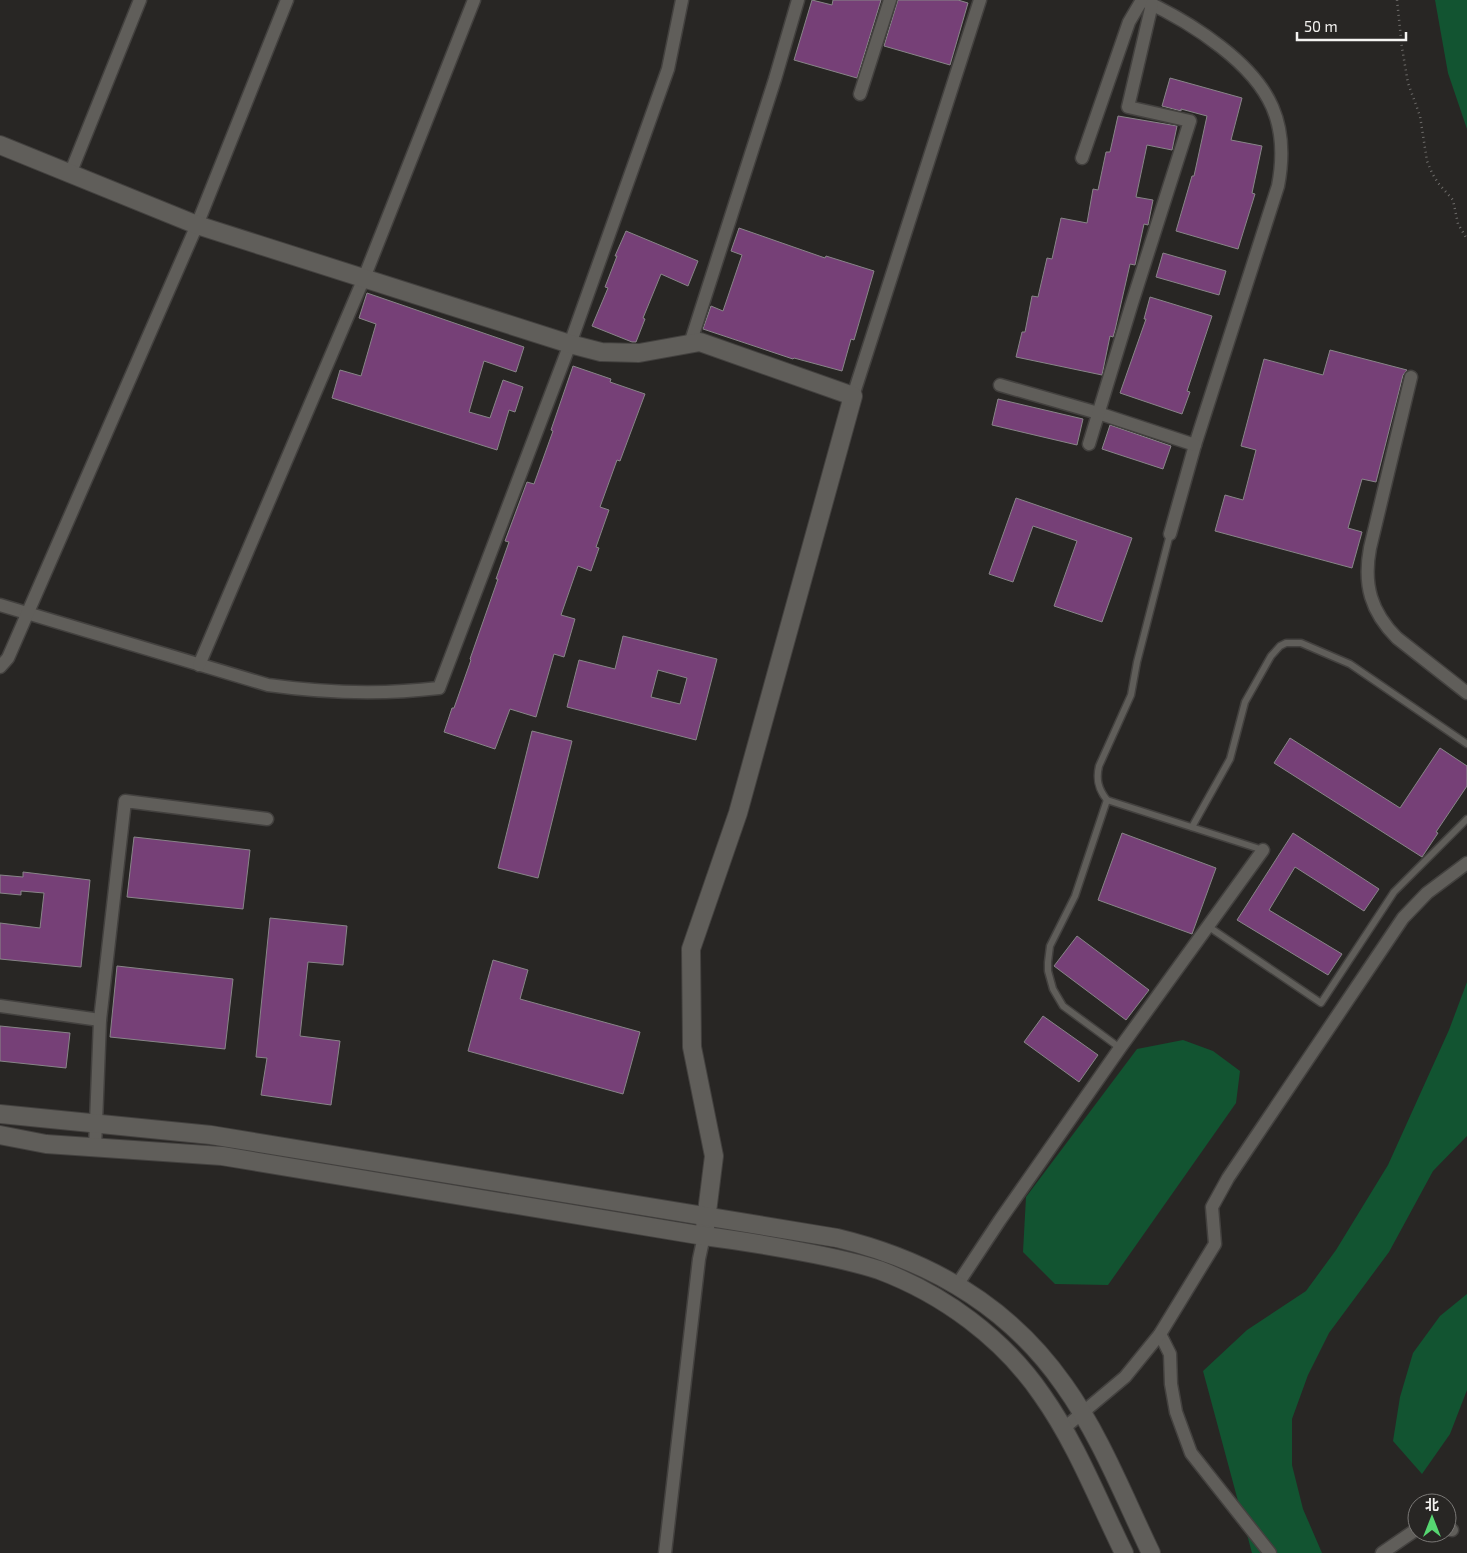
<svg xmlns="http://www.w3.org/2000/svg" width="1467" height="1553" font-family="'Exo 2','Noto Sans SC',sans-serif">
<rect width="100%" height="100%" fill="#282624"/>
<g fill="#125431">
<polygon points="1435,0 1467,0 1467,129 1448,73"/>
<polygon points="1467,982 1467,1136 1433,1171 1389,1252 1329,1333 1308,1375 1292,1419 1292,1465 1303,1509 1322,1553 1252,1553 1203,1371 1247,1330 1306,1291 1336,1250 1388,1165 1449,1030"/>
<polygon points="1183,1040 1213,1051 1240,1071 1236,1103 1108,1285 1055,1284 1023,1252 1026,1197 1137,1049"/>
<polygon points="1467,1294 1467,1390 1450,1434 1422,1474 1393,1441 1400,1397 1413,1353 1440,1316"/>
</g>
<g fill="#764077" stroke="#888588" fill-rule="evenodd">
<polygon points="812,0 832,5 833,0 881,0 857,78 794,60"/>
<polygon points="898,0 958,0 968,3 950,65 884,46"/>
<polygon points="1170,78 1242,98 1231,140 1262,146 1252,193 1255,194 1238,249 1176,231 1192,176 1194,176 1207,116 1181,109 1181,111 1162,106"/>
<polygon points="1118,116 1177,126 1172,150 1147,145 1136,197 1153,200 1148,225 1144,224 1135,265 1130,264 1115,330 1113,337 1110,336 1102,375 1016,357 1022,332 1025,332 1032,296 1038,297 1047,258 1052,259 1061,218 1087,223 1093,189 1098,190 1106,152 1110,152"/>
<polygon points="739,228 825,258 826,256 874,271 854,340 851,339 842,371 794,358 793,359 703,329 711,306 723,311 742,255 731,251"/>
<polygon points="626,231 698,261 688,286 661,274 643,318 645,319 636,342 632,342 592,326 608,288 605,287 617,256 615,256"/>
<polygon points="1163,253 1226,271 1219,295 1156,277"/>
<polygon points="367,293 524,347 516,372 484,361 469,412 490,418 503,380 523,387 515,412 509,410 497,450 332,398 340,370 361,376 376,324 359,318"/>
<polygon points="1150,297 1212,316 1187,391 1190,392 1182,414 1120,393 1146,319 1144,319"/>
<polygon points="1330,350 1407,370 1403,375 1376,482 1362,479 1348,528 1362,532 1352,568 1215,531 1225,495 1243,500 1256,450 1241,446 1264,359 1323,375"/>
<polygon points="573,366 611,379 610,382 645,394 620,461 617,460 600,507 609,510 596,547 599,548 591,571 578,566 561,615 575,619 564,657 554,654 536,717 510,709 495,749 444,732 452,708 454,708 471,660 470,659 498,579 496,579 509,542 505,541 527,482 534,484 553,431 551,430"/>
<polygon points="998,399 1083,419 1077,445 992,425"/>
<polygon points="1110,425 1171,446 1163,469 1102,449"/>
<polygon points="1016,498 1132,538 1102,622 1054,606 1077,541 1033,526 1013,582 989,574"/>
<path d="M623 636 717 659 696 740 567 707 579 660 615 669ZM658 670 687 678 680 704 651 697Z"/>
<polygon points="532,731 572,741 538,878 498,868"/>
<polygon points="1290,738 1400,808 1440,748 1467,766 1467,786 1436,832 1438,833 1422,857 1274,763"/>
<polygon points="1122,833 1216,868 1192,934 1098,900"/>
<polygon points="1293,833 1379,889 1364,911 1295,867 1269,910 1342,954 1328,975 1237,920"/>
<polygon points="134,837 250,850 243,909 127,897"/>
<polygon points="23,872 90,880 81,967 0,959 0,923 40,928 44,893 21,891 21,895 0,893 0,875 23,877"/>
<polygon points="270,918 347,926 343,965 308,962 300,1036 340,1041 331,1105 261,1095 267,1058 256,1057"/>
<polygon points="1077,936 1149,990 1126,1020 1054,966"/>
<polygon points="493,960 528,970 520,999 640,1032 623,1094 468,1051"/>
<polygon points="117,966 233,979 225,1049 110,1037"/>
<polygon points="1043,1016 1098,1055 1079,1082 1024,1042"/>
<polygon points="0,1026 70,1033 66,1068 0,1061"/>
</g>
<g fill="none" stroke-linecap="round" stroke-linejoin="round">
<g stroke="#43413f" stroke-width="9">
<g id="lane">
<path d="M1107 800C1098 789 1096 779 1099 766L1131 695 1137 662 1170 534"/>
<polyline points="1192,827 1230,759 1245,702 1271,656 1280,646 1286,643 1301,643 1350,664 1467,744"/>
<polyline points="1209,927 1321,1003 1394,892 1467,819"/>
<polyline points="1120,1048 1063,1006 1053,989 1048,971 1048,962 1050,946 1075,896 1107,800 1263,850"/>
</g>
</g>
<g stroke="#43413f" stroke-width="15">
<g id="street">
<path d="M1143 0C1171 13 1197 28 1221 47 1270 85 1290 123 1278 186L1195 445 1170 534"/>
<polyline points="860,94 890,0"/>
<polyline points="1082,158 1129,22 1142,0"/>
<polyline points="70,174 140,0"/>
<polyline points="690,344 775,79 798,0"/>
<path d="M1411 377 1370 548C1363 585 1371 612 1397 638L1467 693"/>
<polyline points="1000,385 1098,413 1195,445"/>
<polyline points="853,396 980,0"/>
<polyline points="1089,444 1132,303 1190,121 1128,107 1152,4"/>
<path d="M0 605 268 685C325 693 381 695 439 688L570 344 668 69 682 0"/>
<polyline points="199,665 364,278 474,0"/>
<polyline points="0,667 8,658 197,225 287,0"/>
<polyline points="0,1006 100,1020"/>
<polyline points="95,1148 100,1020 125,801 267,819"/>
<polyline points="957,1285 1000,1220 1120,1048 1263,850"/>
<polyline points="1160,1334 1170,1354 1171,1384 1176,1412 1191,1453 1270,1553"/>
<polyline points="1063,1429 1125,1377 1160,1334 1215,1244 1212,1207 1228,1178 1403,918 1427,893 1467,863"/>
<polyline points="1447,1529 1452,1530"/>
<polyline points="665,1553 699,1259 704,1236"/>
<polyline points="1382,1553 1417,1529"/>
</g>
</g>
<g stroke="#43413f" stroke-width="20">
<g id="secondary">
<polyline points="0,145 197,225 570,344 601,352 639,353 700,342 853,396 738,813 691,949 692,1047 714,1156 704,1236"/>
<path d="M0 1114 211 1135 837 1238C928 1260 1009 1306 1064 1385 1100 1435 1124 1497 1151 1553"/>
<path d="M0 1135 46 1144 222 1156 704 1236C736 1240 766 1245 798 1251 825 1256 852 1261 879 1270 943 1294 1003 1338 1042 1395 1076 1443 1098 1500 1124 1553"/>
</g>
</g>
<polyline stroke="#6d6b69" stroke-width="2.5" stroke-dasharray="1 4" stroke-linecap="butt" points="1397,0 1402,48 1408,83 1420,116 1427,161 1432,173 1438,183 1453,200 1458,224 1467,239"/>
<use href="#lane" stroke="#605e5a" stroke-width="6"/>
<use href="#street" stroke="#605e5a" stroke-width="12"/>
<use href="#secondary" stroke="#605e5a" stroke-width="18"/>
</g>
<g transform="translate(1432 1518)"><circle r="24" fill="#282624" stroke="#7a7876"/>
<path d="M0-4L9 19L0 12L-9 19Z" fill="#56d671"/>
<text y="-8" font-size="14" font-weight="bold" text-anchor="middle" fill="#f4f3f1">北</text>
</g>
<path d="M1297 32v8h109v-8" fill="none" stroke="#f4f3f1" stroke-width="2.5"/>
<text x="1304" y="32" font-size="15" fill="#f4f3f1" stroke="#282624" stroke-width="4" paint-order="stroke">50 m</text>
</svg>
